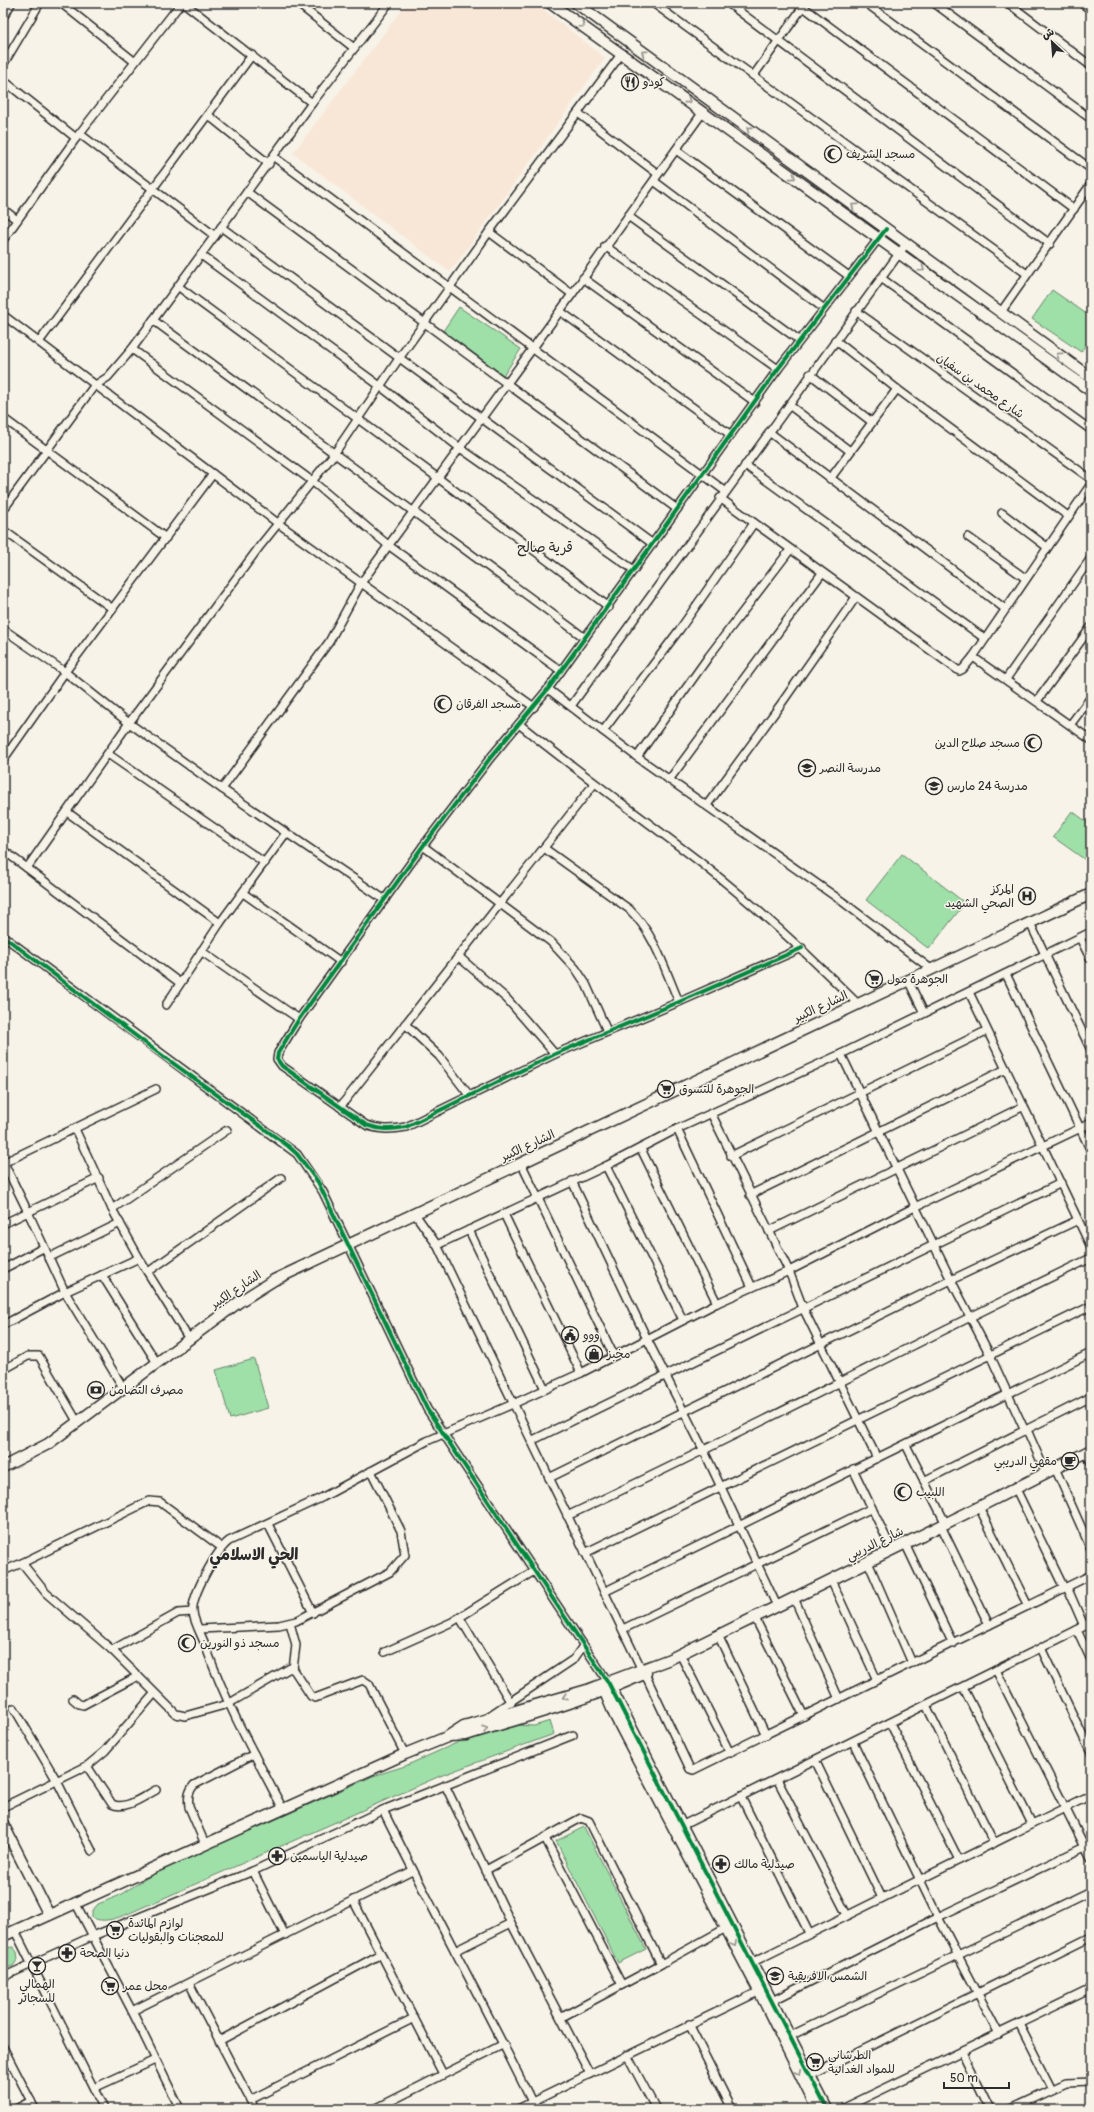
<svg xmlns="http://www.w3.org/2000/svg" width="1094" height="2112" font-family="Pangolin,'Playpen Sans Arabic',sans-serif">
<rect width="100%" height="100%" fill="#f7f3e8"/>
<filter id="ink" filterUnits="userSpaceOnUse"><feTurbulence type="fractalNoise" baseFrequency=".025" numOctaves="2"/><feDisplacementMap in="SourceGraphic" scale="8" xChannelSelector="R" yChannelSelector="G"/><feConvolveMatrix kernelMatrix="1 2 1 2 8 2 1 2 1" color-interpolation-filters="sRGB"/></filter>
<g filter="url(#ink)">
<polygon fill="#f8e7d6" points="407,3 535,3 605,58 450,272 293,153"/>
<g fill="#9fdfa8" stroke="#65856a">
<polygon points="1052,290 1091,317 1091,336 1081,352 1032,319"/>
<polygon points="459,307 521,349 503,376 441,334"/>
<polygon points="1072,811 1091,825 1091,864 1053,837"/>
<polygon points="902,854 965,903 929,949 866,900"/>
<polygon points="254,1359 268,1408 230,1419 216,1370"/>
<path d="M550 1721 554 1734 440 1776 148 1905C133 1911 106 1927 92 1917V1911L98 1904 118 1896 153 1874 373 1776 405 1766 461 1741 516 1725 534 1726Z"/>
<polygon points="584,1827 646,1949 618,1963 556,1841"/>
<polygon points="13,1947 17,1952 18,1959 13,1966 3,1969 3,1948"/>
</g>
<g fill="none" stroke-linecap="round" stroke-linejoin="round">
<g stroke="#2b2b2b" stroke-width="10">
<g id="street">
<polyline points="61,3 135,62"/>
<polyline points="184,3 312,103"/>
<polyline points="297,3 354,48"/>
<polyline points="653,3 1027,274"/>
<polyline points="728,3 1050,244"/>
<polyline points="798,3 1074,209"/>
<polyline points="866,3 1091,169"/>
<polyline points="934,3 1091,119"/>
<polyline points="1008,3 1091,66"/>
<polyline points="1081,3 1091,10"/>
<polyline points="3,65 40,3"/>
<polyline points="754,75 805,4"/>
<polyline points="3,80 76,138"/>
<polyline points="578,113 658,174"/>
<polyline points="208,115 269,164"/>
<polyline points="80,134 215,236"/>
<polyline points="676,150 849,276"/>
<polyline points="274,157 725,491"/>
<polyline points="654,181 823,308"/>
<polyline points="247,192 677,509"/>
<polyline points="3,209 17,220"/>
<polyline points="628,216 799,340"/>
<polyline points="221,227 653,544"/>
<polyline points="489,232 572,294"/>
<polyline points="3,240 76,138 181,3"/>
<polyline points="605,246 778,369"/>
<polyline points="201,255 380,386 460,448 634,570"/>
<polyline points="583,278 755,402"/>
<polyline points="881,278 1091,430"/>
<polyline points="179,287 438,478 609,607"/>
<polyline points="560,311 731,435"/>
<polyline points="856,311 1091,479"/>
<polyline points="1001,312 1091,184"/>
<polyline points="3,315 279,524 534,707"/>
<polyline points="153,320 585,638"/>
<polyline points="835,340 897,389 1068,516"/>
<polyline points="39,342 252,55"/>
<polyline points="132,349 312,481 388,545 561,671"/>
<polyline points="810,374 872,422"/>
<polyline points="789,405 850,451"/>
<polyline points="3,418 166,538"/>
<polyline points="769,432 1004,608"/>
<polyline points="745,465 984,638"/>
<polyline points="830,479 897,389"/>
<polyline points="720,498 959,671 963,669 973,657 1091,484"/>
<polyline points="3,510 94,386 108,377 132,349 312,103 389,3"/>
<polyline points="1002,513 1047,547"/>
<polyline points="3,530 113,609"/>
<polyline points="968,537 1025,578"/>
<polyline points="3,629 65,672 129,723 222,789 385,900"/>
<polyline points="973,657 1091,740"/>
<polyline points="1006,679 1091,558"/>
<polyline points="548,689 637,757 843,902 931,969"/>
<polyline points="1037,701 1091,627"/>
<polyline points="571,706 906,244"/>
<path d="M519 724C578 772 640 816 700 862 756 906 808 954 858 1004"/>
<polyline points="1070,725 1091,697"/>
<polyline points="603,731 680,629 754,523"/>
<polyline points="108,754 265,863"/>
<polyline points="637,757 709,656 790,550"/>
<polyline points="3,760 65,672 213,474"/>
<polyline points="669,780 822,573"/>
<polyline points="222,789 329,642 361,583 560,311 703,112"/>
<polyline points="707,805 781,704 856,597"/>
<polyline points="67,812 220,923"/>
<polyline points="423,846 551,942 576,969 586,984 607,1031"/>
<path d="M544 848 629 909C655 934 665 970 679 1002"/>
<polyline points="3,850 180,983"/>
<polyline points="27,868 129,723 260,546 334,454 400,357 489,232 622,53"/>
<polyline points="243,893 341,962"/>
<polyline points="1030,923 1091,1050"/>
<polyline points="3,936 297,1154 323,1192 427,1409 608,1682"/>
<polyline points="1080,938 1091,960"/>
<path d="M802 948 679 1002 555 1054 406 1127C391 1130 380 1130 366 1125L282 1066 277 1059 278 1053 299 1019 423 846 491 757 548 689 778 369 886 229"/>
<polyline points="201,951 299,1019"/>
<polyline points="458,956 507,999 555,1054"/>
<polyline points="1006,974 1091,1151"/>
<polyline points="908,980 924,1013"/>
<polyline points="969,992 1091,1247"/>
<polyline points="166,1005 220,923 286,833"/>
<polyline points="405,1024 439,1056 469,1095"/>
<polyline points="841,1054 951,1280 990,1355 1025,1431"/>
<polyline points="340,1107 594,784"/>
<polyline points="711,1113 789,1271 803,1308 877,1458"/>
<polyline points="75,1129 112,1209 143,1265 189,1339"/>
<polyline points="677,1129 752,1287"/>
<polyline points="641,1149 717,1303"/>
<polyline points="731,1156 986,1031"/>
<polyline points="3,1163 156,1089"/>
<polyline points="4,1163 28,1212 99,1178"/>
<polyline points="521,1163 614,1356"/>
<polyline points="606,1166 683,1320"/>
<polyline points="572,1181 647,1339 703,1449 777,1606"/>
<polyline points="750,1195 1006,1069"/>
<polyline points="112,1209 227,1130"/>
<polyline points="415,1214 437,1245"/>
<polyline points="504,1214 581,1373"/>
<polyline points="3,1224 28,1212 65,1292 3,1325"/>
<polyline points="469,1230 545,1389"/>
<polyline points="769,1231 1024,1106"/>
<polyline points="48,1258 120,1223"/>
<polyline points="3,1269 43,1248"/>
<polyline points="148,1272 281,1178"/>
<polyline points="102,1275 157,1363"/>
<polyline points="3,1370 28,1356 39,1356 78,1423"/>
<polyline points="124,1389 65,1292 139,1258"/>
<polyline points="1027,1430 1046,1473"/>
<polyline points="531,1441 1061,1183"/>
<polyline points="906,1445 946,1524"/>
<polyline points="1086,1453 1091,1462"/>
<polyline points="1055,1468 1091,1549"/>
<polyline points="853,1469 892,1550"/>
<polyline points="549,1478 951,1280 1078,1220"/>
<polyline points="924,1481 1091,1397"/>
<polyline points="1016,1489 1064,1588"/>
<polyline points="979,1507 1028,1606"/>
<path d="M567 1516C743 1434 915 1342 1091 1258"/>
<polyline points="268,1524 313,1613"/>
<polyline points="941,1526 989,1625"/>
<polyline points="905,1543 953,1644"/>
<polyline points="585,1553 1091,1306"/>
<polyline points="868,1562 912,1663"/>
<polyline points="22,1563 46,1593 112,1650 176,1714 185,1716 228,1704 290,1668 294,1670 311,1696 315,1698 363,1680 369,1684 405,1754"/>
<polyline points="3,1571 22,1563 149,1501 160,1502 221,1547"/>
<polyline points="831,1580 877,1680"/>
<polyline points="1067,1587 1084,1626"/>
<polyline points="604,1592 1091,1353"/>
<polyline points="794,1598 839,1699"/>
<polyline points="754,1616 804,1716"/>
<polyline points="460,1618 511,1703"/>
<polyline points="290,1623 296,1645 293,1669"/>
<polyline points="200,1629 279,1625 296,1621 390,1572 405,1555 401,1531 371,1471"/>
<polyline points="623,1629 872,1508"/>
<polyline points="1077,1630 1091,1660"/>
<polyline points="718,1635 766,1735"/>
<polyline points="1041,1648 1091,1753"/>
<polyline points="112,1650 178,1613 193,1612"/>
<polyline points="385,1652 452,1622 534,1571"/>
<polyline points="680,1654 730,1753"/>
<polyline points="641,1668 437,1245 606,1166 677,1129 841,1054 1091,932"/>
<polyline points="996,1670 1091,1859"/>
<polyline points="645,1674 690,1769 693,1770 1091,1575"/>
<polyline points="963,1687 1032,1824"/>
<polyline points="73,1699 79,1704 83,1705 138,1676"/>
<polyline points="926,1705 994,1843"/>
<polyline points="14,1708 57,1781 92,1851"/>
<polyline points="489,1716 574,1659 583,1646"/>
<polyline points="890,1723 959,1860"/>
<polyline points="853,1742 938,1917 999,2034"/>
<polyline points="815,1760 882,1898"/>
<path d="M87 1766 112 1804C125 1811 144 1796 156 1790"/>
<polyline points="777,1779 847,1915"/>
<polyline points="445,1785 511,1923 590,2074"/>
<polyline points="741,1797 809,1933"/>
<polyline points="3,1807 87,1766 105,1751 154,1694"/>
<path d="M283 1809C255 1756 226 1704 206 1647 202 1636 195 1624 193 1613 190 1597 217 1550 229 1541L323 1497 427 1441 513 1404 581 1373 717 1303 789 1271 915 1207 1091 1123"/>
<path d="M383 1810C431 1908 484 2004 532 2102"/>
<polyline points="679,1827 1091,1623"/>
<polyline points="545,1838 622,1985"/>
<path d="M205 1844 189 1807C188 1798 188 1792 194 1785L254 1754"/>
<polyline points="486,1870 581,1818 589,1821 661,1964 562,2017"/>
<polyline points="253,1871 285,1935"/>
<polyline points="353,1900 443,2074"/>
<polyline points="75,1902 132,2011 180,2109"/>
<polyline points="15,1931 104,2109"/>
<polyline points="455,1951 511,1923"/>
<polyline points="753,1962 1091,1795"/>
<polyline points="661,1964 726,1928"/>
<polyline points="3,1977 93,1936 253,1871 383,1810 573,1735"/>
<polyline points="189,1983 255,2109"/>
<polyline points="772,2001 938,1917 1091,1844"/>
<polyline points="132,2011 412,1871"/>
<polyline points="689,2024 732,2109"/>
<polyline points="1019,2024 1052,2089"/>
<polyline points="790,2036 1091,1891"/>
<polyline points="219,2041 381,1954"/>
<polyline points="3,2047 35,2109"/>
<polyline points="962,2052 990,2109"/>
<polyline points="627,2055 656,2109"/>
<polyline points="810,2076 1091,1937"/>
<polyline points="94,2088 155,2060"/>
<polyline points="250,2100 414,2018"/>
<polyline points="16,2109 31,2101"/>
<polyline points="375,2109 504,2044"/>
<polyline points="518,2109 762,1990"/>
<polyline points="842,2109 1091,1989"/>
<polyline points="1010,2109 1066,2083 1091,2082"/>
</g>
</g>
<g stroke="#2b2b2b" stroke-width="13">
<g id="secondary">
<polyline points="550,3 1091,391"/>
<polyline points="576,3 1091,378"/>
<polyline points="3,1467 48,1444 239,1302 274,1280 1091,894"/>
<polyline points="608,1682 827,2109"/>
<polyline points="602,1685 615,1716 759,1991 817,2109"/>
<path d="M450 1736 466 1735C527 1716 588 1700 646 1673"/>
<polyline points="3,1824 49,1915"/>
<polyline points="3,1936 405,1754 447,1737 464,1726 587,1690 670,1659 979,1507 1091,1450"/>
</g>
</g>
<g stroke="#2b2b2b" stroke-width="16">
<polyline id="highway" points="3,12 8,3"/>
</g>
<use href="#street" stroke="#f7f3e8" stroke-width="7"/>
<use href="#secondary" stroke="#f7f3e8" stroke-width="10"/>
<use href="#highway" stroke="#f7f3e8" stroke-width="13"/>
<g stroke="#f7f3e8" stroke-width="6">
<g id="cycleway">
<polyline points="3,936 152,1048 288,1146 297,1154 318,1182 427,1409 608,1682 827,2109"/>
<path d="M802 948 679 1002 555 1054 406 1127C391 1130 380 1130 366 1125L282 1066 277 1059 278 1053 299 1019 423 846 491 757 548 689 778 369 886 229"/>
</g>
</g>
<use href="#cycleway" stroke="#00873e" stroke-width="4"/>
</g>
<defs><path id="oneway-chevron" d="M-2-3.5L2.5 0L-2 3.5" fill="none" stroke-width="1.6" stroke-linecap="round" stroke-linejoin="round"/></defs>
<g stroke="#918f8a">
<use href="#oneway-chevron" transform="translate(582 25) rotate(35)"/>
<use href="#oneway-chevron" transform="translate(644 53) rotate(-144)"/>
<use href="#oneway-chevron" transform="translate(688 101) rotate(36)"/>
<use href="#oneway-chevron" transform="translate(749 129) rotate(-144)"/>
<use href="#oneway-chevron" transform="translate(793 177) rotate(36)"/>
<use href="#oneway-chevron" transform="translate(854 206) rotate(-144)"/>
<use href="#oneway-chevron" transform="translate(922 269) rotate(35)"/>
<use href="#oneway-chevron" transform="translate(1059 355) rotate(-144)"/>
<use href="#oneway-chevron" transform="translate(565 1697) rotate(163)"/>
<use href="#oneway-chevron" transform="translate(485 1729) rotate(-17)"/>
<use href="#oneway-chevron" transform="translate(734 1944) rotate(62)"/>
<use href="#oneway-chevron" transform="translate(799 2072) rotate(64)"/>
</g>
</g>
<defs>
<g id="restaurant-ring" transform="scale(0.9)"><circle r="9.5" fill="#f7f3e8" stroke="#2b2b2b" stroke-width="1.5"/><path d="M-5-6h1v4h1v-4h1v4h1v-4h1v5L-1.5 .5V6h-2V.5L-5-1ZM5-6V6H3V1.5H1.5Q1.5-4 5-6Z" fill="#2b2b2b"/></g>
<g id="mosque-ring" transform="scale(0.9)"><circle r="9.5" fill="#f7f3e8" stroke="#2b2b2b" stroke-width="1.5"/><path d="M3.5-4.9A6 6 0 1 0 3.5 4.9A5 5 0 1 1 3.5-4.9Z" fill="#2b2b2b"/></g>
<g id="school-ring" transform="scale(0.9)"><circle r="9.5" fill="#f7f3e8" stroke="#2b2b2b" stroke-width="1.5"/><path d="M0-5L7-2L0 1L-7-2ZM-4 1L0 2.5L4 1V4Q0 6-4 4Z" fill="#2b2b2b"/></g>
<g id="hospital-ring" transform="scale(0.9)"><circle r="9.5" fill="#f7f3e8" stroke="#2b2b2b" stroke-width="1.5"/><path d="M-5-5h3v3.5h4V-5h3V5h-3V1.5h-4V5h-3Z" fill="#2b2b2b"/></g>
<g id="supermarket-ring" transform="scale(0.9)"><circle r="9.5" fill="#f7f3e8" stroke="#2b2b2b" stroke-width="1.5"/><path d="M-6-5.5h2.5l.6 2H6L4.5 2H-2.5L-4.4-4H-6ZM-1.5 3.2a1.3 1.3 0 1 0 .1 0ZM3 3.2a1.3 1.3 0 1 0 .1 0Z" fill="#2b2b2b"/></g>
<g id="civic-ring" transform="scale(0.9)"><circle r="9.5" fill="#f7f3e8" stroke="#2b2b2b" stroke-width="1.5"/><path d="M-.6-6.5H3V-4.5H.6V-3L4-1V1h2V6H-6V1h2V-1L-.6-3ZM-1.2 2.5V6h2.4V2.5Z" fill="#2b2b2b"/></g>
<g id="shop-ring" transform="scale(0.9)"><circle r="9.5" fill="#f7f3e8" stroke="#2b2b2b" stroke-width="1.5"/><path d="M-5-2.5h2.3a2.7 3.5 0 0 1 5.4 0H5L5.5 6h-11ZM-1.5-2.5h3a1.5 2.3 0 0 0-3 0Z" fill="#2b2b2b"/></g>
<g id="bank-ring" transform="scale(0.9)"><circle r="9.5" fill="#f7f3e8" stroke="#2b2b2b" stroke-width="1.5"/><path d="M-6-4H6V4H-6ZM0-2.3a2.3 2.3 0 1 0 0 4.6a2.3 2.3 0 1 0 0-4.6Z" fill="#2b2b2b"/></g>
<g id="cafe-ring" transform="scale(0.9)"><circle r="9.5" fill="#f7f3e8" stroke="#2b2b2b" stroke-width="1.5"/><path d="M-5.5-4.5H6V0H3Q3 3.5 0 3.5H-2.5Q-5.5 3.5-5.5 0ZM3-3.2v2h1.7v-2ZM-6 4.5H4V6H-6Z" fill="#2b2b2b"/></g>
<g id="pharmacy-ring" transform="scale(0.9)"><circle r="9.5" fill="#f7f3e8" stroke="#2b2b2b" stroke-width="1.5"/><path d="M-2-6h4v4h4v4h-4v4h-4v-4h-4v-4h4Z" fill="#2b2b2b"/></g>
<g id="bar-ring" transform="scale(0.9)"><circle r="9.5" fill="#f7f3e8" stroke="#2b2b2b" stroke-width="1.5"/><path d="M-6-5H6L.8 .8V4.5H3.5V6h-7V4.5H-.8V.8Z" fill="#2b2b2b"/></g>
</defs>
<g fill-rule="evenodd">
<use href="#restaurant-ring" x="630" y="82"/>
<use href="#mosque-ring" x="833" y="154"/>
<use href="#mosque-ring" x="443" y="704"/>
<use href="#mosque-ring" x="1033" y="743"/>
<use href="#school-ring" x="807" y="768"/>
<use href="#school-ring" x="934" y="786"/>
<use href="#hospital-ring" x="1027" y="896"/>
<use href="#supermarket-ring" x="874" y="979"/>
<use href="#supermarket-ring" x="666" y="1089"/>
<use href="#civic-ring" x="570" y="1335"/>
<use href="#shop-ring" x="594" y="1354"/>
<use href="#bank-ring" x="96" y="1390"/>
<use href="#cafe-ring" x="1070" y="1461"/>
<use href="#mosque-ring" x="903" y="1492"/>
<use href="#mosque-ring" x="187" y="1643"/>
<use href="#pharmacy-ring" x="277" y="1856"/>
<use href="#pharmacy-ring" x="721" y="1864"/>
<use href="#supermarket-ring" x="115" y="1930"/>
<use href="#pharmacy-ring" x="67" y="1953"/>
<use href="#bar-ring" x="37" y="1966"/>
<use href="#school-ring" x="775" y="1976"/>
<use href="#supermarket-ring" x="110" y="1986"/>
<use href="#supermarket-ring" x="815" y="2062"/>
</g>
<g text-anchor="middle" dominant-baseline="central" stroke-width="3" stroke-linejoin="round" paint-order="stroke">
<g font-size="12" fill="#2b2b2b" stroke="#f7f3e8" text-anchor="start">
<text x="643" y="82">كودو</text>
<text x="846" y="154">مسجد الشريف</text>
<text x="456" y="704">مسجد الفرقان</text>
<text x="1020" y="743" text-anchor="end">مسجد صلاح الدين</text>
<text x="820" y="768">مدرسة النصر</text>
<text x="947" y="786">مدرسة 24 مارس</text>
<text x="1014" y="889" text-anchor="end">المركز<tspan x="1014" dy="14">الصحي الشهيد</tspan></text>
<text x="887" y="979">الجوهرة مول</text>
<text x="679" y="1089">الجوهرة للتسوق</text>
<text x="583" y="1335">ووو</text>
<text x="607" y="1354">مخبز</text>
<text x="109" y="1390">مصرف التضامن</text>
<text x="1057" y="1461" text-anchor="end">مقهي الدريبي</text>
<text x="916" y="1492">اللبيب</text>
<text x="200" y="1643">مسجد ذو النورين</text>
<text x="290" y="1856">صيدلية الياسمين</text>
<text x="734" y="1864">صيدلية مالك</text>
<text x="128" y="1923">لوازم المائدة<tspan x="128" dy="14">للمعجنات والبقوليات</tspan></text>
<text x="80" y="1953">دنيا الصحة</text>
<text x="788" y="1976">الشمس الافريقية</text>
<text x="37" y="1984" text-anchor="middle">الهمالي<tspan x="37" dy="14">للسجائر</tspan></text>
<text x="123" y="1986">محل عمر</text>
<text x="828" y="2055">الطرشاني<tspan x="828" dy="14">للمواد الغدائية</tspan></text>
</g>
<g font-size="12" fill="#2b2b2b" stroke="#f7f3e8">
<text transform="translate(980 386) rotate(35)">شارع محمد بن سفيان</text>
<text transform="translate(821 1007) rotate(-25)">الشارع الكبير</text>
<text transform="translate(528 1146) rotate(-25)">الشارع الكبير</text>
<text transform="translate(236 1290) rotate(-34)">الشارع الكبير</text>
<text transform="translate(875 1544) rotate(-26)">شارع الدريبي</text>
</g>
<g font-size="14" fill="#2b2b2b" stroke="#f7f3e8">
<text x="545" y="547">قرية صالح</text>
</g>
<g font-size="16" font-weight="bold" fill="#2b2b2b" stroke="#f7f3e8">
<text x="254" y="1555">الحي الاسلامي</text>
</g>
</g>
<rect width="1094" height="2112" fill="none" stroke="#f7f3e8" stroke-width="16"/>
<rect x="8" y="8" width="1078" height="2096" fill="none" stroke="#2b2b2b" stroke-width="1.5" filter="url(#ink)"/>
<g transform="translate(1052 42) rotate(334)" stroke="#f7f3e8" stroke-width="3" paint-order="stroke">
<path d="M0-3L7 15L0 10L-7 15Z" fill="#2b2b2b"/>
<text y="-6" font-size="11" font-weight="bold" text-anchor="middle" fill="#2b2b2b">ش</text>
</g>
<path d="M944 2082v6h65v-6" fill="none" stroke="#2b2b2b" stroke-width="2"/>
<text x="950" y="2082" font-size="12" fill="#2b2b2b" stroke="#f7f3e8" stroke-width="3" paint-order="stroke">50 m</text>
</svg>
